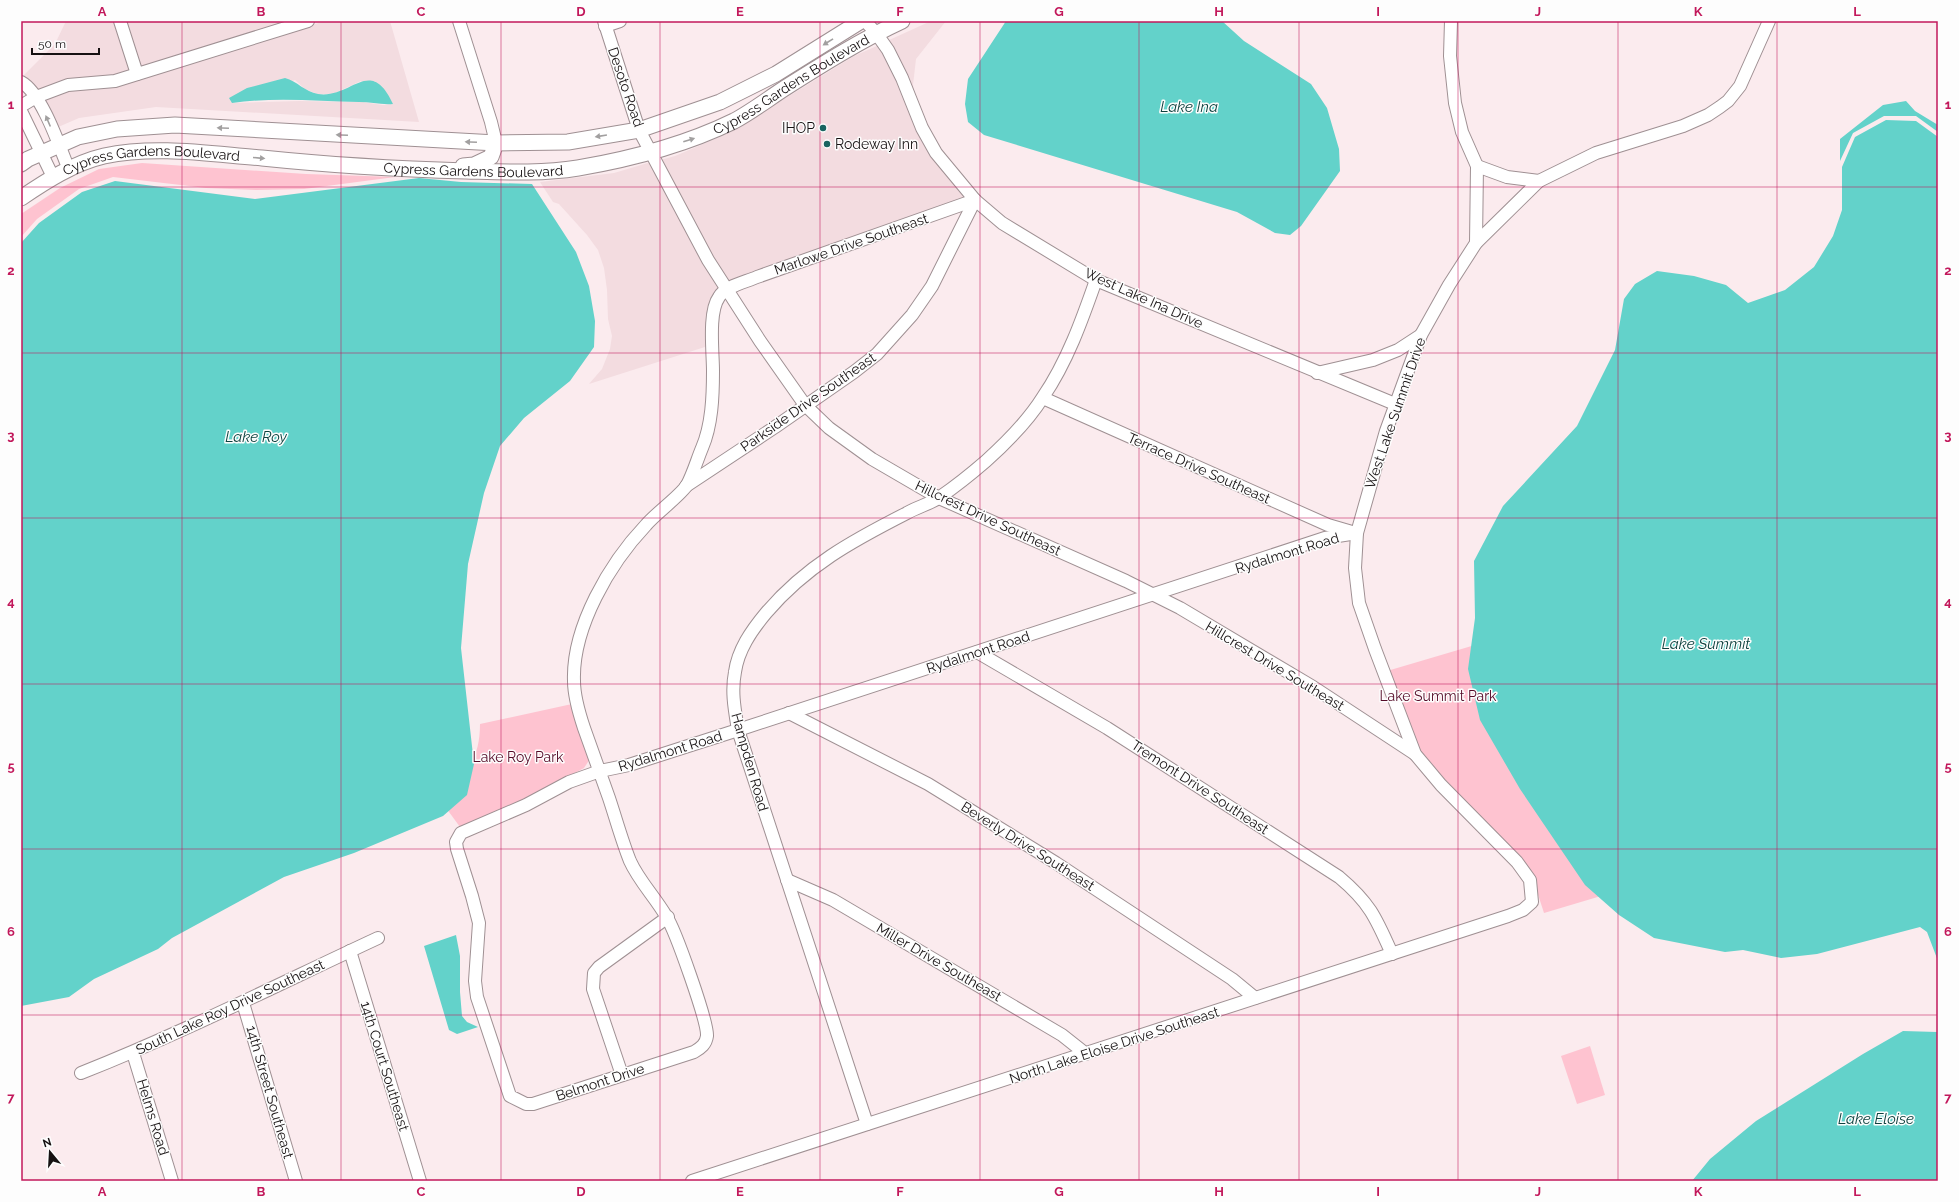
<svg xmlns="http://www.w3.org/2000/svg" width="1959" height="1202" font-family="Raleway,sans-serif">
<rect width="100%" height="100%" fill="#fbebee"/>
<g fill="#f3dce0" fill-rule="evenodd">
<polygon points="66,21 115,21 131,71 114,76 37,91 23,76 55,44"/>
<polygon points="125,21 290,21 140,68"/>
<path d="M325 21H390L419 122 156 107 79 118 56 128 43 100 69 90 117 86ZM295 80 305 89 317 94H333L361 81 393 104 383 105 363 102 299 101 232 103Z"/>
<polygon points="931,21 946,21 916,59 913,85 915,96 887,41"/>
<polygon points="879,45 967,197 728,284 721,273 660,160 675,156 729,133 854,56"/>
<polygon points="651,162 720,289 708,346 589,384 602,369 610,349 612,336 608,319 607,290 604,268 598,250 587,235 559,204 553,202 540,182 614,173"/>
</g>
<g fill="#fec3d0">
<polygon points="142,163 306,174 395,177 304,189 257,190 206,188 113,177 79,189 37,219 21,237 21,214 60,188 99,169"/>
<polygon points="1475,645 1601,896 1544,913 1533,879 1417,748 1387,671"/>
<path d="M572 704 590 759 584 768 515 805 460 827 441 801C464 774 480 762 480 724Z"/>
<polygon points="1590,1046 1605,1095 1577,1104 1561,1056"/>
</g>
<g fill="#63d2ca">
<polygon points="1006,21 1222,21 1244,41 1311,84 1327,108 1339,149 1340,171 1301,226 1290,235 1275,233 1237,212 984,135 968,122 965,104 968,79"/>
<path d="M285 78C297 81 305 92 318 94 352 99 370 55 393 104 381 105 371 102 359 102 317 101 273 97 232 103L229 98 247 88Z"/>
<polygon points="1906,101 1915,111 1938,125 1938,132 1916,116 1884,116 1853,133 1840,161 1840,139 1883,105"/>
<polygon points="1886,120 1916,121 1938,137 1938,961 1927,932 1920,927 1817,954 1781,958 1743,950 1725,952 1654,938 1619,915 1585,885 1520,789 1480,720 1468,669 1475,618 1474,561 1503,506 1577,426 1615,350 1624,299 1635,284 1657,271 1694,276 1726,285 1748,303 1785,290 1814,267 1833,236 1842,210 1842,167 1855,137"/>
<polygon points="419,178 461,182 532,184 576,252 589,286 595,321 594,347 570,381 524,418 500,446 484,493 468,564 461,648 474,764 467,795 443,816 354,853 284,877 172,938 158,949 94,979 69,997 21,1006 21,243 39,223 82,192 115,181 255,199"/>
<polygon points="456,935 460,956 460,992 462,1016 467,1022 478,1027 457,1034 449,1030 424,946"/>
<polygon points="1903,1031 1937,1032 1938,1031 1938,1181 1692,1181 1710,1159 1756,1121 1863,1054"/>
</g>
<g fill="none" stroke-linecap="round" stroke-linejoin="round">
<g stroke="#9f9093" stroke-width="14">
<g id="minor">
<polyline points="120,21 137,74"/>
<polyline points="459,21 491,122 496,143"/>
<polyline points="604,21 639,130 708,260 760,341 805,405 829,428 872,459 939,498 1126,581 1180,608 1313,687 1415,754"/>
<polyline points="865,21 876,33 888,50 902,78 922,128 936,153 975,200 1002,223 1096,280 1395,404"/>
<polyline points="1451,21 1450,56 1455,103 1462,132 1477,166 1476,243"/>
<polyline points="605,26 620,21"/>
<path d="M21 82C42 93 60 148 69 170"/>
<polyline points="21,106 36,97 68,85 115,81 308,21"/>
<polyline points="21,111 53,177"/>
<polyline points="1477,166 1507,177 1539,181"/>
<path d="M975 200 757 277C746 282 725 286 719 297 708 312 713 352 713 371 713 396 712 425 702 448 697 460 693 474 687 485 681 495 655 514 646 525 610 563 572 627 574 681 574 697 579 713 584 728 592 751 601 775 609 798 616 819 622 841 630 861 639 881 655 897 666 916 675 929 708 1022 707 1036 706 1044 701 1048 694 1052L533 1104H526L510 1096 477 997 475 981 479 923 472 896 457 849 456 842 461 833 526 805 569 782 600 771 629 765 738 730 1325 538 1357 533"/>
<polyline points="1317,373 1373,360 1398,350 1421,335"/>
<polyline points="1043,398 1328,525 1352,532"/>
<polyline points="686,486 775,427 854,372 877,354 912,315 932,286 975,200"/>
<path d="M977 652 1107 728 1339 877C1370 903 1376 918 1392 954"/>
<polyline points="789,713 928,784 1056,863 1232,979 1255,998"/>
<polyline points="787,880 833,900 1062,1035 1086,1054"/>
<polyline points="350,951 420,1181"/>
<polyline points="243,1003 296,1181"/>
<polyline points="133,1053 172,1181"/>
<path d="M81 1073C182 1033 279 984 378 938"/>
<polyline points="622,1075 593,989 594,973 599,967 668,917"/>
<path d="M867 1124 738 730C735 711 731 692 735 672 738 650 751 631 766 613 806 566 852 541 907 513 917 507 930 504 940 497 956 486 971 474 986 461 1006 443 1028 421 1043 397 1067 362 1082 320 1096 280"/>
<polyline points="692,1181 1508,916 1523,910 1532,902 1530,880 1517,862 1441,785 1415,754 1375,649 1359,603 1355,568 1357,533 1386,431 1421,335 1449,285 1476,243 1539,181 1596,153 1683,126 1708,115 1720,107 1728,101 1740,86 1769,21"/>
</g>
</g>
<g stroke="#9f9093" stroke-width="17">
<g id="major">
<polyline points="21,164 28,159 78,137 117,129 175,125 496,143 568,142 639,130 720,102 776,74 861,21"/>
<polyline points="463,166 474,165 491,157 496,143"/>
<path id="s1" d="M21 198C46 181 74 163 104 156 156 145 210 154 262 158 330 165 398 169 466 171 503 172 541 174 578 168 631 159 685 145 734 121 751 112 768 99 785 88 823 64 861 40 902 21"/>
</g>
</g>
<use href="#minor" stroke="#fff" stroke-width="12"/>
<use href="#major" stroke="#fff" stroke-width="15"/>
</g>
<defs><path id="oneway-solid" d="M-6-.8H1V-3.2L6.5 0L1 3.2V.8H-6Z"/></defs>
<g fill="#a2a0a0">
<use href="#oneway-solid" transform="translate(828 42) rotate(148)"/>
<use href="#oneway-solid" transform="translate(48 121) rotate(-113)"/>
<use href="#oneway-solid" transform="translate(223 128) rotate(-177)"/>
<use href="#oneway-solid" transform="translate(342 135) rotate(-177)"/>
<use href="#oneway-solid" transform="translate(601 136) rotate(171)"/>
<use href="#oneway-solid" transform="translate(689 140) rotate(-18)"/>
<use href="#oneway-solid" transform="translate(471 142) rotate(-177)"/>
<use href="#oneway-solid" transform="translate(259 158) rotate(5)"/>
</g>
<path fill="none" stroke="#c2185b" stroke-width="1" stroke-opacity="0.55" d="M182 21V1181M341 21V1181M501 21V1181M660 21V1181M820 21V1181M980 21V1181M1139 21V1181M1299 21V1181M1458 21V1181M1618 21V1181M1777 21V1181M21 187H1938M21 353H1938M21 518H1938M21 684H1938M21 849H1938M21 1015H1938"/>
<g fill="#186561" stroke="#fdfdfd" stroke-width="1.5">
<circle cx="823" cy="128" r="4"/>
<circle cx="827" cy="144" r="4"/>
</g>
<g text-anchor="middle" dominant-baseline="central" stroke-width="3" stroke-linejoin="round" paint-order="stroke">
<g font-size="14" fill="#161112" stroke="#fdfdfd">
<text stroke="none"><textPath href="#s1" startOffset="800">Cypress Gardens Boulevard</textPath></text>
<text transform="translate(626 87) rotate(71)">Desoto Road</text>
<text stroke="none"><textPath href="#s1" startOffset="140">Cypress Gardens Boulevard</textPath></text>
<text stroke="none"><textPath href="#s1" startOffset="464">Cypress Gardens Boulevard</textPath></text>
<text transform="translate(851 244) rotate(-19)">Marlowe Drive Southeast</text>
<text transform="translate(1144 298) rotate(24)">West Lake Ina Drive</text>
<text transform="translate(808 402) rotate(-35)">Parkside Drive Southeast</text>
<text transform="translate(1395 413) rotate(-71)">West Lake Summit Drive</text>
<text transform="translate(1199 468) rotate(24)">Terrace Drive Southeast</text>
<text transform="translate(988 518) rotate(25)">Hillcrest Drive Southeast</text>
<text transform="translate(1287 553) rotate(-17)">Rydalmont Road</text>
<text transform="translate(978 652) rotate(-18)">Rydalmont Road</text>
<text transform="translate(1275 666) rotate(31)">Hillcrest Drive Southeast</text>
<text transform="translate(670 751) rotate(-17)">Rydalmont Road</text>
<text transform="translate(750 762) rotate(74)">Hampden Road</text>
<text transform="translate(1200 787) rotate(33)">Tremont Drive Southeast</text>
<text transform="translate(1028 846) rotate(32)">Beverly Drive Southeast</text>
<text transform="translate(939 962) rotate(30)">Miller Drive Southeast</text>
<text transform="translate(230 1007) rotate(-25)">South Lake Roy Drive Southeast</text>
<text transform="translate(1114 1045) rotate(-18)">North Lake Eloise Drive Southeast</text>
<text transform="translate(385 1066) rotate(73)">14th Court Southeast</text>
<text transform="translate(600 1082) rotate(-18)">Belmont Drive</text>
<text transform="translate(270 1092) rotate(74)">14th Street Southeast</text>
<text transform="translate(153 1117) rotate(73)">Helms Road</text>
</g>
<g font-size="14" fill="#161112" stroke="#fdfdfd" text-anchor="end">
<text x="815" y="128">IHOP</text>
<text x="835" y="144" text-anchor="start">Rodeway Inn</text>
</g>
<g font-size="14" fill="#540a27" stroke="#fdfdfd">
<text x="1438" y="696">Lake Summit Park</text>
<text x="518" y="757">Lake Roy Park</text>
</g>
<g font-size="15" font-style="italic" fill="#0d413e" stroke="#fdfdfd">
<text x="1189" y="107">Lake Ina</text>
<text x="256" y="437">Lake Roy</text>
<text x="1706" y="644">Lake Summit</text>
<text x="1876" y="1119">Lake Eloise</text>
</g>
</g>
<rect width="1959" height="1202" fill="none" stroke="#fdfdfd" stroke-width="44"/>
<g transform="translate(50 1152) rotate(342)" stroke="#fdfdfd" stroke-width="3" paint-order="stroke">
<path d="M0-3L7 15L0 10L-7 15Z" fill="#161112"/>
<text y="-6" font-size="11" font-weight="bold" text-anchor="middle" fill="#161112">N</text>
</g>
<path d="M32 48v6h67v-6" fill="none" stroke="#161112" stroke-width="2"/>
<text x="38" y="48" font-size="12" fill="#161112" stroke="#fdfdfd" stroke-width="3" paint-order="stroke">50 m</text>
<rect x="22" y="22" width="1915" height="1158" fill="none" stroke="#c2185b" stroke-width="1.5"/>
<g font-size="13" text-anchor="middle" font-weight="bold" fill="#c2185b">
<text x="102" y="16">A</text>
<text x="261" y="16">B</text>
<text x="421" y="16">C</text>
<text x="581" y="16">D</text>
<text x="740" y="16">E</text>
<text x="900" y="16">F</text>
<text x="1059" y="16">G</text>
<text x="1219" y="16">H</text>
<text x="1378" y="16">I</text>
<text x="1538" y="16">J</text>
<text x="1698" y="16">K</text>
<text x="1857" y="16">L</text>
<text x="11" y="109">1</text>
<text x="1948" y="109">1</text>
<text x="11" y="275">2</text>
<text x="1948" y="275">2</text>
<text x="11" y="440">3</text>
<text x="1948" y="440">3</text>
<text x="11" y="606">4</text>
<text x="1948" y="606">4</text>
<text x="11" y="771">5</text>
<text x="1948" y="771">5</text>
<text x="11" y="936">6</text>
<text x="1948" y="936">6</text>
<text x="11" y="1102">7</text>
<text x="1948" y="1102">7</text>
<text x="102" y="1196">A</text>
<text x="261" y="1196">B</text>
<text x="421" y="1196">C</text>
<text x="581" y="1196">D</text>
<text x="740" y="1196">E</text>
<text x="900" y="1196">F</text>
<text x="1059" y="1196">G</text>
<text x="1219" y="1196">H</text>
<text x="1378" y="1196">I</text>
<text x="1538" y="1196">J</text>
<text x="1698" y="1196">K</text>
<text x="1857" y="1196">L</text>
</g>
</svg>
